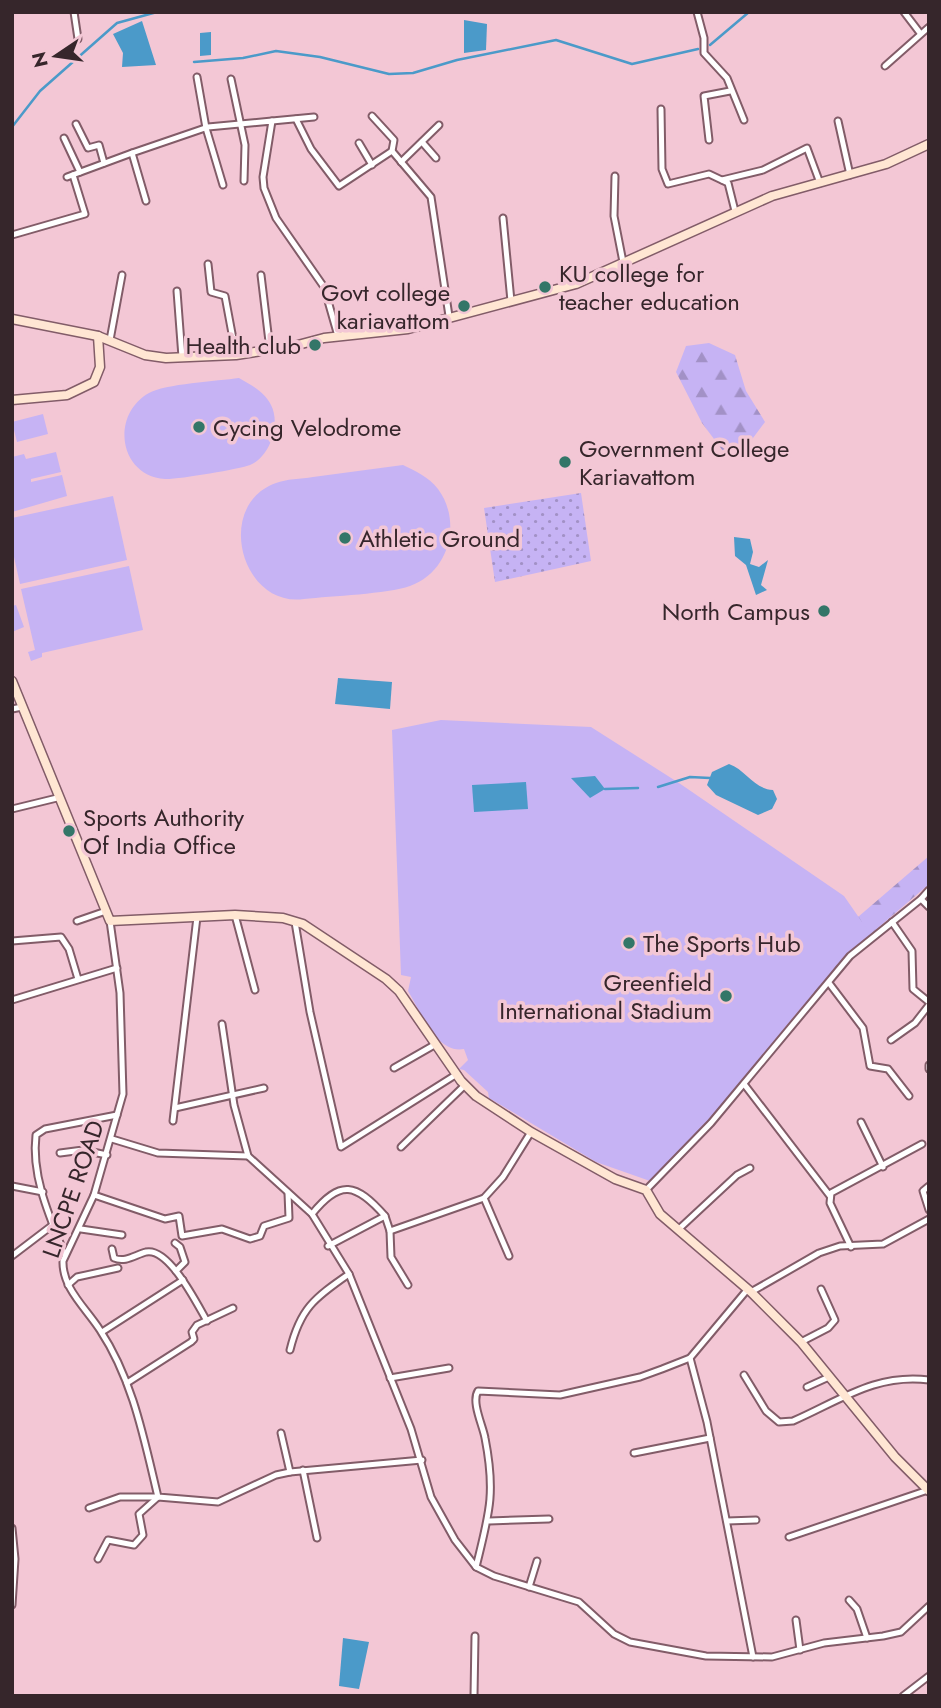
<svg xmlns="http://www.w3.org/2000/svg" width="941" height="1708" font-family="Jost,sans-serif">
<defs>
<pattern id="grass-dots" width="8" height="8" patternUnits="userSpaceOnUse" patternTransform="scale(1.75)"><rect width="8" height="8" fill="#c6b3f4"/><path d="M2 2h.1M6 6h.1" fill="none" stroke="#a291c6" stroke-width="1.8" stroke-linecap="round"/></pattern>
<pattern id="forest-firs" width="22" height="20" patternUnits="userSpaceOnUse" patternTransform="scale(1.75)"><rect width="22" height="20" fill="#c6b3f4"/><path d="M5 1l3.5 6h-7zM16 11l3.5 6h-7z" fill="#a291c6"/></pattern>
</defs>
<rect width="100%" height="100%" fill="#f3c7d5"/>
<polygon fill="url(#grass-dots)" points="581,493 591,561 495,582 484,508"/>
<g fill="url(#forest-firs)">
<polygon points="709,343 735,355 746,391 765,422 750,442 726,455 702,423 676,372 686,346"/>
<polygon points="929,856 928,885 851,951 804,1007 799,1002 858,917"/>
</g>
<g fill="#c6b3f4">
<path d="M239 378C251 385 265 392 271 405 281 424 270 457 250 465 240 469 175 480 165 479 119 476 110 415 149 393 164 384 218 381 239 378Z"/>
<polygon points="43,414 48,434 17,442 12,422"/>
<polygon points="56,452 61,472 31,479 31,482 62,475 67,496 12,512 12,457 24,454 26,459"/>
<path d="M403 465C415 471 429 477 438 489 462 521 450 572 410 586 387 594 332 596 304 599 241 608 214 505 276 483 286 479 301 479 313 477 343 473 373 469 403 465Z"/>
<polygon points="113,496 127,560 20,584 12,548 12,518"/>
<polygon points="129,566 143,630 42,653 42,657 31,661 28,652 35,650 21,589"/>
<polygon points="16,605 24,627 12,632 12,606"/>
<path d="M441 720 591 727 679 783 844 896 869 932 846 953 715 1113 650 1181 596 1162 489 1098 488 1092 464 1070 459 1069 468 1060 464 1049C436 1054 421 1012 408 991L411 977 401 975 392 730Z"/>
</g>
<g fill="#4b9ac9">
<polygon points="464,20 487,24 486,50 464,53"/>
<polygon points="142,21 156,65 122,67 123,53 113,34"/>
<polygon points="211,32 211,55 200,56 200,33"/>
<polygon points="734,537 750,539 753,552 750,564 759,567 768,560 761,585 767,590 756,595 746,565 735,556"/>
<polygon points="338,678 392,682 390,709 335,704"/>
<path d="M729 764C746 770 754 789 773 790L777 799 772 809 758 815 716 795 707 785 712 772Z"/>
<polygon points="595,776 605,789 590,798 571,778"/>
<polygon points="526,782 528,809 474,812 472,785"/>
<polygon points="343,1638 369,1642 359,1689 339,1686"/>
</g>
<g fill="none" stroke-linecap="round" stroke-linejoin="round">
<g stroke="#4b9ac9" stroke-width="2.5">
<polyline points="663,12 689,12"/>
<polyline points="710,45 749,12"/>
<polyline points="194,62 243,58 276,51 320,57 389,74 413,73 457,60 556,40 632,64 698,49"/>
<polyline points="12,127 40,91 117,23 157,12"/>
<polyline points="658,787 690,777 710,778"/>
<polyline points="605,789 638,788"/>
</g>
<g stroke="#825c68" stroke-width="9">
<g id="street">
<polyline points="74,12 78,39"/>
<polyline points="697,12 704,38 704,53 727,78 744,120"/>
<polyline points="904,12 920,33"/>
<polyline points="885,66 929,27"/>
<polyline points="197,77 206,128 223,185"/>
<polyline points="231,79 245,145 244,181"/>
<polyline points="661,109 662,169 668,184 709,174 728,183 735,211"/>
<polyline points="372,116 394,140 392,151"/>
<polyline points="296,119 311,149 339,186 392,151 431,197 449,316"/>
<polyline points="272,121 314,117"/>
<polyline points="838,121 850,175"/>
<polyline points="76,124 88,148 99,145 104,163"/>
<polyline points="64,138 80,172"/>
<polyline points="709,140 704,96 730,91"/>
<polyline points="422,142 436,158"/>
<polyline points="359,143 372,165"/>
<polyline points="401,162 439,125"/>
<polyline points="615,176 614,216 623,262"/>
<polyline points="67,177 132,153"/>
<polyline points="722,180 763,170 807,148 820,183"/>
<polyline points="146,201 132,153 208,127 272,121 263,177 264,188 276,218 324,287 338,336"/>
<polyline points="503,218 511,301"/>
<polyline points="12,235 85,214 73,175"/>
<polyline points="208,264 211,292 225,296 236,355"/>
<polyline points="261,275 270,350"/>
<polyline points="177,291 182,357"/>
<polyline points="110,340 122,275"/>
<polyline points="12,709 22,707"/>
<polyline points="12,809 57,798"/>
<polyline points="921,899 929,890"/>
<polyline points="235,915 255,990"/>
<polyline points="77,921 106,911"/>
<path d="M110 921 120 993 123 1094 94 1195 63 1261C62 1288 86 1308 100 1330 133 1380 144 1439 158 1497L218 1502 276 1475 290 1472 422 1460"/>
<polyline points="295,922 310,1012 341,1147 457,1074"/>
<polyline points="892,922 912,951 913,989 929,1002"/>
<polyline points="12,941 61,937 69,949 78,979"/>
<polyline points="829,983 863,1028 870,1066 888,1069 909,1096"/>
<polyline points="12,1000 117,968"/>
<polyline points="222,1024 234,1105 248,1156 312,1214 349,1274 411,1429 431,1497 455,1540 476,1567 494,1576 579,1602 614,1634 630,1642 706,1656 772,1657 824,1643 883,1636 901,1632 929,1606"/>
<polyline points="891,1040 915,1023 929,1005"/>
<polyline points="929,1065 929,1069"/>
<polyline points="394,1068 436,1044"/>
<polyline points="744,1084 830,1196"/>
<polyline points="175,1108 264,1088"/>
<polyline points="173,1121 197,917"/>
<polyline points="861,1122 883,1167"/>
<polyline points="112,1139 158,1153 248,1156"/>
<polyline points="401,1147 465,1085"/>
<polyline points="60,1153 83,1150 107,1155"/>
<polyline points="12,1186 43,1192"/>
<polyline points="929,1186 923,1191 929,1210"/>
<polyline points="646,1190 711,1123 850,956 921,899 929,907"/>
<polyline points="94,1195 165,1219 179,1216 182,1236 222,1229 250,1239 260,1236 264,1226 289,1218 288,1193"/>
<polyline points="484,1198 509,1256"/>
<path d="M312 1214C340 1179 356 1183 385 1216"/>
<polyline points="680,1228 737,1175 750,1168"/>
<polyline points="81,1229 122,1235"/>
<polyline points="390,1231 391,1257 408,1285"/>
<polyline points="175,1243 180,1247 185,1262 176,1271"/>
<polyline points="328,1246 385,1216 390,1231 484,1198 503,1177 531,1132"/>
<polyline points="851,1247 830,1203 831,1193 922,1144"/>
<path d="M112 1249 114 1258C125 1263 135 1255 146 1252 169 1247 197 1304 207 1321"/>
<path d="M65 1255C50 1218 31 1176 36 1135L45 1129 117 1115"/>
<polyline points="12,1256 54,1224"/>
<polyline points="68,1285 77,1277 118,1268"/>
<polyline points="751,1292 819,1253 840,1246 883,1244 929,1219"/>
<polyline points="102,1332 183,1280"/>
<polyline points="801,1342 828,1328 835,1320 821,1289"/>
<path d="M290 1350C300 1309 314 1298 349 1274"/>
<polyline points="690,1358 707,1422 753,1657"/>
<path d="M744 1375 766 1411 779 1422 793 1421C839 1401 876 1373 929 1380"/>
<polyline points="390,1378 449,1368"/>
<polyline points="127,1383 191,1342 194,1339 192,1332 197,1325 233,1308"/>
<polyline points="807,1387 829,1377"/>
<polyline points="281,1433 290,1472"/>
<polyline points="634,1453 710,1438"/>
<polyline points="303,1470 317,1538"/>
<polyline points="89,1508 120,1497 158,1497"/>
<polyline points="489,1521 549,1519"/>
<polyline points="727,1521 756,1520"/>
<polyline points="12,1528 15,1559 12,1605"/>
<polyline points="789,1537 928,1490"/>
<polyline points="98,1559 108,1540 134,1545 143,1535 139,1514 158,1497"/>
<path d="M476 1567C489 1514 496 1494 485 1438 483 1426 471 1402 478 1391L560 1395 640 1377 662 1369 690 1358 747 1290"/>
<polyline points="529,1587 537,1561"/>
<polyline points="849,1600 857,1609 867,1638"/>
<polyline points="796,1620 800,1650"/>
<polyline points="474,1696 475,1636"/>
<polyline points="903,1696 929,1676"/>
</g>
</g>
<g stroke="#825c68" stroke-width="11">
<g id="secondary">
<polyline points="12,319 98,336 145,355 166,358 236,355 294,346 324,338 408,329 576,284 772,196 886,164 929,144"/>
<polyline points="12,400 67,395 94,382 100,367 98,336"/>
<polyline points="12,681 110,921 235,915 283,918 303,924 386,979 399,991 461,1081 476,1096 531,1132 615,1179 646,1190 660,1214 751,1292 801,1342 895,1457 929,1491"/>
</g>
</g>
<use href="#street" stroke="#fff" stroke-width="5"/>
<use href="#secondary" stroke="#ffe6d3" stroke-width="8"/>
</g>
<g fill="#337668" stroke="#f3c7d5" stroke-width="2.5">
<circle cx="545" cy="287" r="7"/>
<circle cx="464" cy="306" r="7"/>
<circle cx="315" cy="345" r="7"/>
<circle cx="199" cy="427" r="7"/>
<circle cx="565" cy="462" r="7"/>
<circle cx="345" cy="538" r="7"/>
<circle cx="824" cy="611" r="7"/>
<circle cx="69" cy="831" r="7"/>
<circle cx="629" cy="943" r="7"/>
<circle cx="726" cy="996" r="7"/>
</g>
<g text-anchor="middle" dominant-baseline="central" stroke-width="7" stroke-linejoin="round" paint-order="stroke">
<g font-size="24" fill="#36262b" stroke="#f3c7d5" text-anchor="start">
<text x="559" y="273">KU college for<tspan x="559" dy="28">teacher education</tspan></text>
<text x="450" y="292" text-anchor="end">Govt college<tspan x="450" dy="28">kariavattom</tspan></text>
<text x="301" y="345" text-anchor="end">Health club</text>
<text x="213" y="427">Cycing Velodrome</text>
<text x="579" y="448">Government College<tspan x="579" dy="28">Kariavattom</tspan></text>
<text x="359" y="538">Athletic Ground</text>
<text x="810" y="611" text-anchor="end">North Campus</text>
<text x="83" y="817">Sports Authority<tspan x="83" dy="28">Of India Office</tspan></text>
<text x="643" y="943">The Sports Hub</text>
<text x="712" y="982" text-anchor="end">Greenfield<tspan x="712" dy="28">International Stadium</tspan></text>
</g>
<g font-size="24" fill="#36262b" stroke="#f3c7d5">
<text transform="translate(73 1189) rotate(-71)">LNCPE ROAD</text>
</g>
</g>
<rect width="941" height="1708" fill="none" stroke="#36262b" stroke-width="28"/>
<g transform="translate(56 56) rotate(257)" stroke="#f3c7d5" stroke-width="5" paint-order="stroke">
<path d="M0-5L12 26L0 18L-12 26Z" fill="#36262b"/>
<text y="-10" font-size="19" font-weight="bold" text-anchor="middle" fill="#36262b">N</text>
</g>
</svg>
